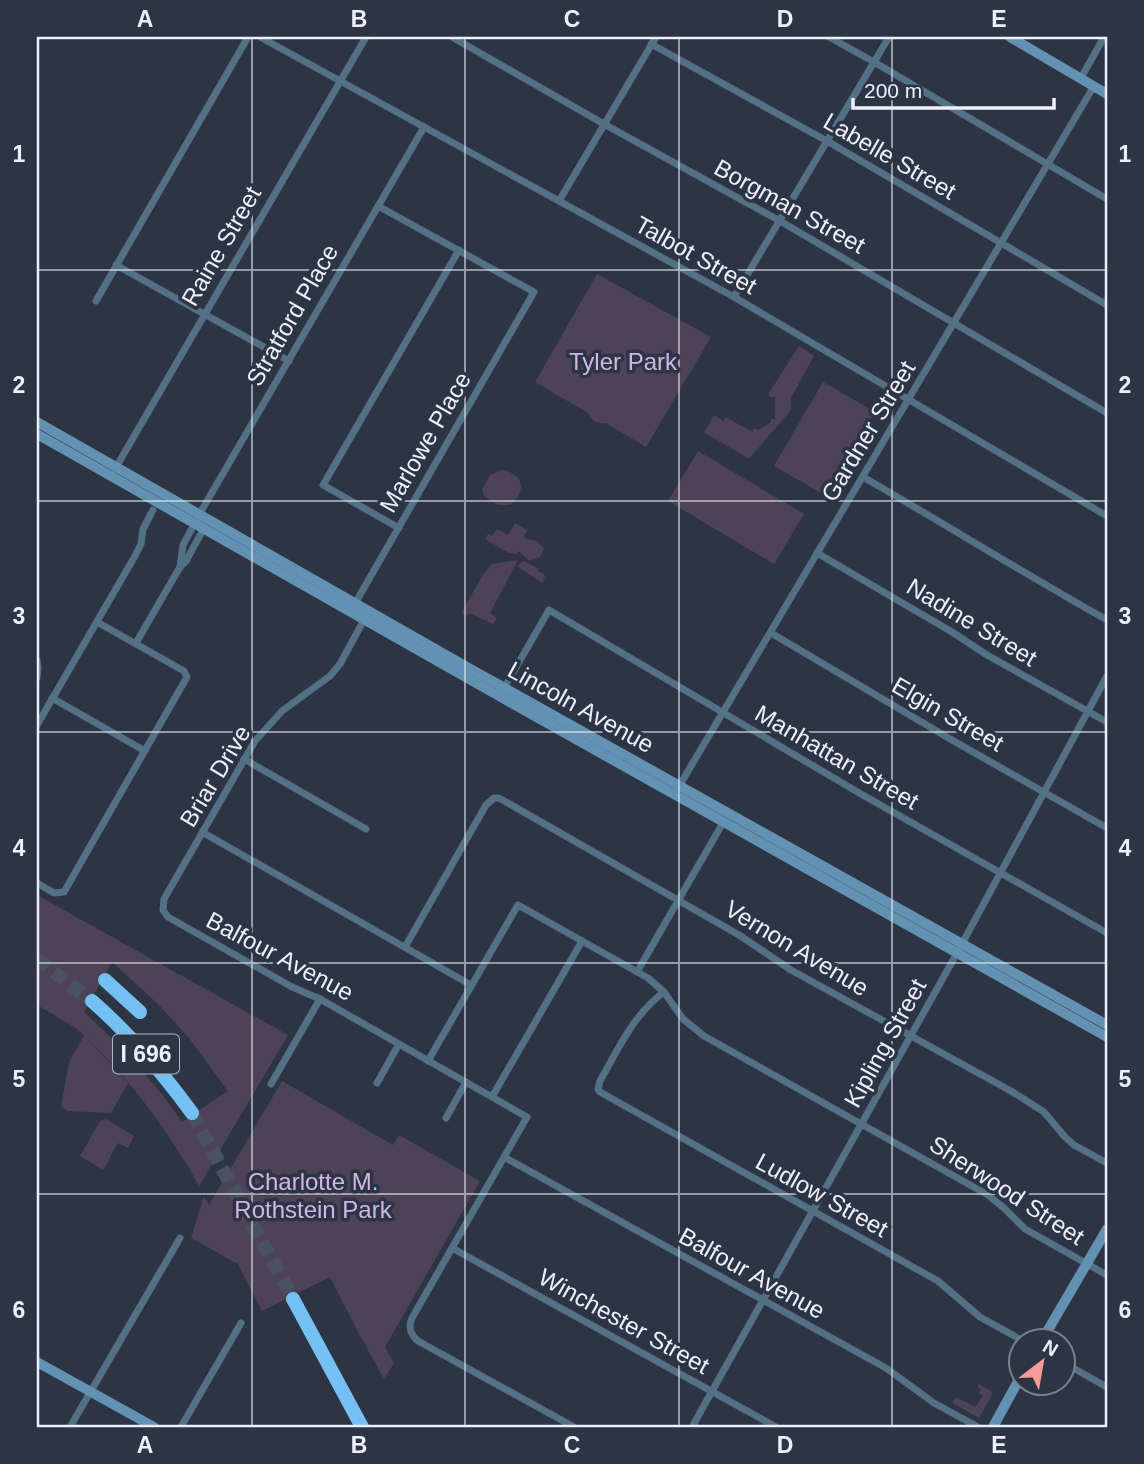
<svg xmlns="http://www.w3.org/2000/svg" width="1144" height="1464" font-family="Arial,sans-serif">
<rect width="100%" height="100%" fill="#2d3544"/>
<g fill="#4e4256" fill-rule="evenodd">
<path d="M597 274 711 337 646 447 606 423C597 424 592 421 588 413L535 382Z"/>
<polygon points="799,346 814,356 791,398 791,410 749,459 704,432 714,415 723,421 726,417 752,432 754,428 758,430 771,422 771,419 775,419 775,397 769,397 769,393"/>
<polygon points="823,382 875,412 826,496 774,466"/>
<polygon points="698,451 804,514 774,564 668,501"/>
<path d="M502 470C524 474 527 492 510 505H498L484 496 482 490 490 475Z"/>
<polygon points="515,523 527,530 524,536 525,539 537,541 544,549 540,557 529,561 519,551 516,554 509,553 485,539 488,534 492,536 497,529 508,535"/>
<polygon points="518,560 490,613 497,618 493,624 470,613 467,616 461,613 483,575 492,564"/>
<polygon points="524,561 539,569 538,571 544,574 545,577 542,583 518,567 521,562"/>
<path d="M37 895 288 1035 199 1186C168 1129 132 1083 86 1037L128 1083 111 1113 67 1111 61 1106 69 1062 84 1035 76 1028 37 1005ZM112 962 159 1005 188 1037 228 1091 182 1122 164 1097 129 1055 84 1012Z"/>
<polygon points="282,1081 393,1145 399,1135 480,1181 385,1347 394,1363 384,1379 358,1332 330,1277 262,1311 238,1264 191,1238 204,1196 209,1205"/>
<polygon points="106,1119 134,1136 128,1148 118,1143 103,1170 80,1156 100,1121"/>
<polygon points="979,1384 993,1393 979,1418 952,1403 956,1397 975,1407 983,1396 979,1393 981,1390 977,1387"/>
</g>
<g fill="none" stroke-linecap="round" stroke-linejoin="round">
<g stroke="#4a515f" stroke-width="14" stroke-dasharray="14 7" stroke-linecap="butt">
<polyline points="37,959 92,1001"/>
<polyline points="192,1113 293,1299"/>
</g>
<g stroke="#537084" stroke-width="7">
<polyline points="260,37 734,297 1107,516"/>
<polyline points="452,37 604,124 780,221 1107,413"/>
<polyline points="829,37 874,62 1107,199"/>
<polyline points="651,44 827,141 1107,305"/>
<polyline points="1081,78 1104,37"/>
<polyline points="559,201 656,37"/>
<polyline points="116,265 289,361"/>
<polyline points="734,297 889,37"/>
<polyline points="96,301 248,37"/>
<polyline points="115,469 366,37"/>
<path d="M863 477C945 524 1025 574 1107 620"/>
<polyline points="399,528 323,485 459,250"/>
<polyline points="817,553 952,632 987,655 1107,722"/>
<polyline points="180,567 183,545 203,508 424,127"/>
<polyline points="353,607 534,292 378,206"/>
<path d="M365 618 340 664 330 676 282 711 255 741 164 899 163 910 168 917 292 987 320 999 527 1117 412 1318C408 1327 410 1334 418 1341L574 1427"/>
<polyline points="771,633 952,740 1107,828"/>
<polyline points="136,643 180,567 186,561 204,528 203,526"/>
<polyline points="37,660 38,668 37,678"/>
<polyline points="503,690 549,610 861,794 1107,933"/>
<polyline points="52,698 145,751"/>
<polyline points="37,725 135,556 141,544 143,529 153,510"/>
<polyline points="244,759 366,829"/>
<polyline points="678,788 1094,86"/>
<polyline points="202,832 471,985"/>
<polyline points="37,883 54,893 64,892 187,677 184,671 97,622"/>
<polyline points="405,947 486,805 494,798 499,798 739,935 791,970 1011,1091 1044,1112 1065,1137 1074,1145 1107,1163"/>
<polyline points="637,972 724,821"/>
<path d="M664 992C633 1015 619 1048 600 1081L598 1089 600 1092 938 1281 980 1317 1025 1342"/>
<polyline points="428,1061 518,905 648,978 664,992 683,1019 704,1036 988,1195 1004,1208 1025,1229 1107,1275"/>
<polyline points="377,1083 399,1044"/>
<polyline points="271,1084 320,999"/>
<polyline points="492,1097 582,941"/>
<polyline points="446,1118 466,1082"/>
<polyline points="504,1157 886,1368 934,1403 978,1427"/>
<polyline points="452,1248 776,1427"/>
<polyline points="1064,1363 1107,1387"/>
<polyline points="70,1427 180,1238"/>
<polyline points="181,1427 241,1323"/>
<polyline points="692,1427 957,953 1107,676"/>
</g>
<g stroke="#6291b1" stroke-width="10">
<polyline points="1010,37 1107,94"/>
<polyline points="37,422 467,667 1107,1025"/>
<polyline points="37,434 499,696 1107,1037"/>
<polyline points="1041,1342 1107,1229"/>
<polyline points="37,1362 154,1427"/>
<polyline points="993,1427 1021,1376"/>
</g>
<g stroke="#75c0f2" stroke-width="14">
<polyline points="105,980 140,1012"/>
<path d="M92 1001C130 1034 162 1072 192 1113"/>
<polyline points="293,1299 362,1427"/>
</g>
</g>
<path fill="none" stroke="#ebf0fa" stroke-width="2" stroke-opacity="0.55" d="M252 37V1427M465 37V1427M679 37V1427M892 37V1427M37 270H1107M37 501H1107M37 732H1107M37 963H1107M37 1194H1107"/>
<g text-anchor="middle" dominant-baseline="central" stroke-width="7" stroke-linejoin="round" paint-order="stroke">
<rect fill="#2d3544" stroke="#b2b8c3" stroke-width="2" x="113" y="1034.5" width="66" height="39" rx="5"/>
<g font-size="23" font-weight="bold" fill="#ebf0fa">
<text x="146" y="1054">I 696</text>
</g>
<g font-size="24" fill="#ebf0fa" stroke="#2d3544">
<text transform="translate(890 156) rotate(30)">Labelle Street</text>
<text transform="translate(790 206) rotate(29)">Borgman Street</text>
<text transform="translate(221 246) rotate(-60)">Raine Street</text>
<text transform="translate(696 255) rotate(29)">Talbot Street</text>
<text transform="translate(292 315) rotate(-60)">Stratford Place</text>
<text transform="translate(868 431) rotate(-59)">Gardner Street</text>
<text transform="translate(425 442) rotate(-60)">Marlowe Place</text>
<text transform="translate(972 622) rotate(31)">Nadine Street</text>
<text transform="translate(581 707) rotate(29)">Lincoln Avenue</text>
<text transform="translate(948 714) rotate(30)">Elgin Street</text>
<text transform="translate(837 757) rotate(30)">Manhattan Street</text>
<text transform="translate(215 776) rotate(-59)">Briar Drive</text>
<text transform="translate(797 948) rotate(31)">Vernon Avenue</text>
<text transform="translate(280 956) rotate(28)">Balfour Avenue</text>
<text transform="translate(885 1043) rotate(-61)">Kipling Street</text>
<text transform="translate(1007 1190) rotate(33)">Sherwood Street</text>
<text transform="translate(822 1195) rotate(29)">Ludlow Street</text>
<text transform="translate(752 1273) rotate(29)">Balfour Avenue</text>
<text transform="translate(624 1321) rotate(29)">Winchester Street</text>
</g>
<g font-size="24" fill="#d2b5e6" stroke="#2d3544">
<text x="623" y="361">Tyler Park</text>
<text x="313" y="1181">Charlotte M.<tspan x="313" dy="28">Rothstein Park</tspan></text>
</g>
</g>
<rect width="1144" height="1464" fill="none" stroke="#2d3544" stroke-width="77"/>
<g transform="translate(1042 1362) rotate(31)"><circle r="33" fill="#2d3544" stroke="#79808d" stroke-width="2"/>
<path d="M0-5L12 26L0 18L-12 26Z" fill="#f59c96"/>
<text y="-10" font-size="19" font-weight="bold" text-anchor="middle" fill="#ebf0fa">N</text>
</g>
<path d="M853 98v10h201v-10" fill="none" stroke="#ebf0fa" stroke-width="3.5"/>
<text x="864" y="98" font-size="21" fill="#ebf0fa" stroke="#2d3544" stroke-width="5" paint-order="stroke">200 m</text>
<rect x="38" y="38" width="1068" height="1388" fill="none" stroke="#ebf0fa" stroke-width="2.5"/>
<g font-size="23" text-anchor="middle" font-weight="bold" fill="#ebf0fa">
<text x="145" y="27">A</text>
<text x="359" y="27">B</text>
<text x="572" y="27">C</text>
<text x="785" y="27">D</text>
<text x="999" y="27">E</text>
<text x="19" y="162">1</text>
<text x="1125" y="162">1</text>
<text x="19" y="393">2</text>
<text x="1125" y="393">2</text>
<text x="19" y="624">3</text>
<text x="1125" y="624">3</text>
<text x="19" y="856">4</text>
<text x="1125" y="856">4</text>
<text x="19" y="1087">5</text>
<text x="1125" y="1087">5</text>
<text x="19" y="1318">6</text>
<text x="1125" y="1318">6</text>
<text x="145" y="1453">A</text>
<text x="359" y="1453">B</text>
<text x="572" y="1453">C</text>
<text x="785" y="1453">D</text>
<text x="999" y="1453">E</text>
</g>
</svg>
